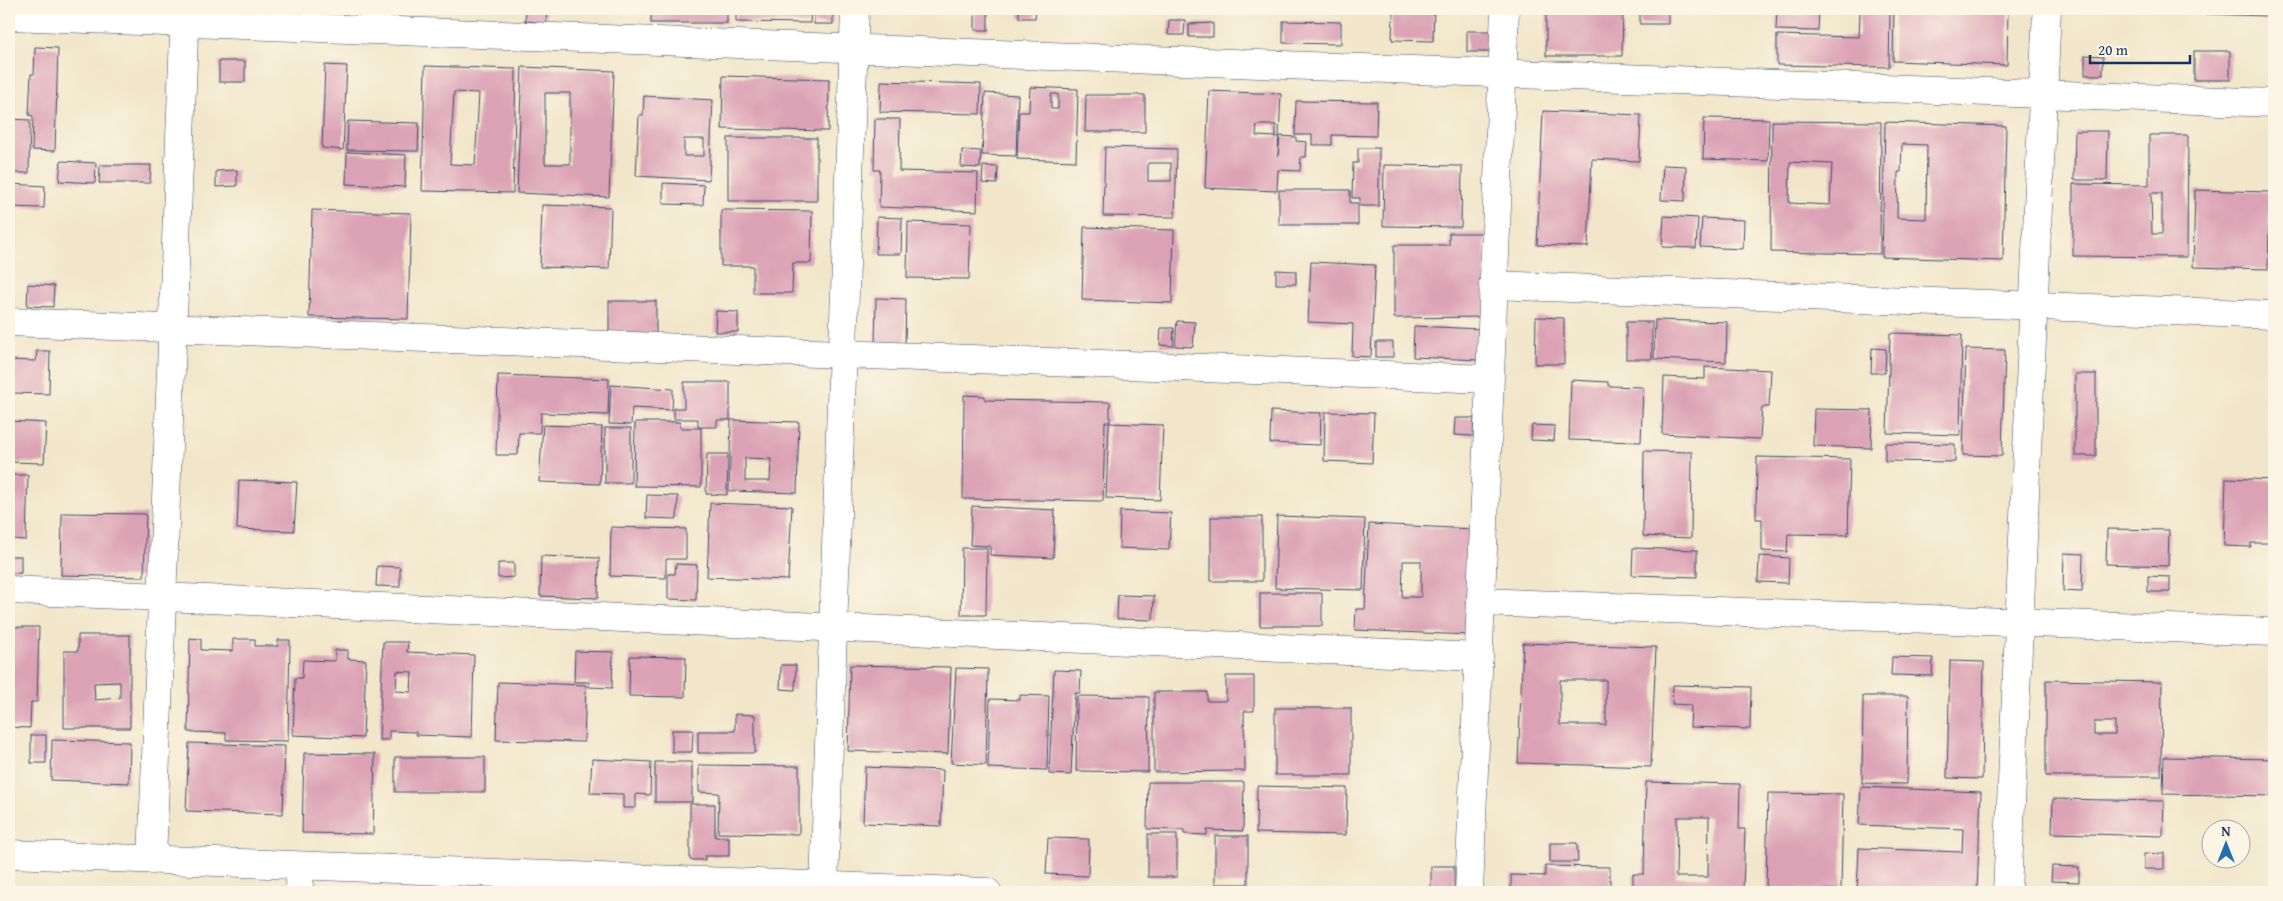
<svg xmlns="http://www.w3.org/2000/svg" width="2283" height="901" font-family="'Gentium Book Plus',serif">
<rect width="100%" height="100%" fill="#fcf5e5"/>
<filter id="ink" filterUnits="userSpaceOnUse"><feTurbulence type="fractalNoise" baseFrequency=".02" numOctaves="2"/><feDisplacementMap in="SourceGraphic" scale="10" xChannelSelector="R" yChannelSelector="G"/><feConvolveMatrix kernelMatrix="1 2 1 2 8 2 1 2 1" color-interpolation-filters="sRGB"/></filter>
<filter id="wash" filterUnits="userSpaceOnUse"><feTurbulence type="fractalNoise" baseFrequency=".0096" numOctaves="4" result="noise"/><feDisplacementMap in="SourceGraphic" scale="20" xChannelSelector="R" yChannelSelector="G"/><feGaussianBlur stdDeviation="1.12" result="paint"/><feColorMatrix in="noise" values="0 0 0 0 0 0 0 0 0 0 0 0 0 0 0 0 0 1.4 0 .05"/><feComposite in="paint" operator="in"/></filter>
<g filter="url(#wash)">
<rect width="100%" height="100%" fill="#f1e6c9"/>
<g id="blocks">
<g fill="#dba2b5" fill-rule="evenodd">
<polygon points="526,9 547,9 546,23 525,21"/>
<rect x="651" y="9" width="76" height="14"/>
<polygon points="736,9 811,9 810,23 736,22"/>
<rect x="814" y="9" width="19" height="15"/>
<rect x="975" y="9" width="13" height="21"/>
<polygon points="1019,9 1036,9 1035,18 1019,18"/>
<polygon points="1393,9 1434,9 1433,41 1392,40"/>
<polygon points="1546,9 1623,9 1622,56 1546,56"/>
<rect x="1640" y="9" width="28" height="15"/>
<polygon points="1777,9 1819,9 1818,31 1776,30"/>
<polygon points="1847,9 1886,9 1886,12 1890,13 1889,67 1777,65 1777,35 1859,37 1860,11"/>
<polygon points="1894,9 2008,9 2007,65 1893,61"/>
<polygon points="2206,9 2266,9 2266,16 2205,14"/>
<polygon points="1169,20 1185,20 1184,35 1168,35"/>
<polygon points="1283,21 1341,22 1341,44 1283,43"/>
<polygon points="1213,23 1213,37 1189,37 1189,24"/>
<rect x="1467" y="31" width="24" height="21"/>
<polygon points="35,47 58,48 55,151 32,150 33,116 29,115 31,74 34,74"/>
<rect x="2194" y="51" width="36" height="29"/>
<polygon points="2085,55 2103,56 2103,75 2085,75"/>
<rect x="219" y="61" width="26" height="21"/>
<polygon points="325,65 347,66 343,150 322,148"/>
<path d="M425 66 516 69 513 193 422 191ZM454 92 479 93 475 165 450 164Z"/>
<path d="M522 67 614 71 609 197 517 193ZM545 93H570V164H545Z"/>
<polygon points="723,76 829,79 828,131 722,129"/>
<polygon points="881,81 981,84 980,114 880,112"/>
<path d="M1030 87 1078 89 1076 161 1017 159 1019 112H1029ZM1051 94H1058V109H1051Z"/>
<path d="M1209 91 1281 94 1278 157 1280 136 1296 137V141L1307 142 1306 157H1301L1300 171 1278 170 1277 191 1205 188ZM1257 125H1276V137L1256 136Z"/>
<polygon points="985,93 1018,95 1016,156 982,155"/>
<polygon points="1086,95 1145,95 1145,132 1085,132"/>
<path d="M644 96 713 100 709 180 636 176 639 115H643ZM684 139H704V156H684Z"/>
<polygon points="1296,101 1377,102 1376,136 1332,135 1332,145 1312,145 1312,135 1295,135"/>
<polygon points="1543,111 1641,115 1639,161 1592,159 1588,247 1537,245"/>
<polygon points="1704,118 1769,119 1768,161 1703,159"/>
<polygon points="9,119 30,120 29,173 9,173"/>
<polygon points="875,119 900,119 899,171 978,173 977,211 879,207 880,170 874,170"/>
<polygon points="348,121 419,123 418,151 347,150"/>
<path d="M1772 121 1881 122 1880 254 1771 252ZM1790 162 1832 164 1830 205 1789 203Z"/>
<path d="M1885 122 2006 126 2003 261 1882 257ZM1902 144 1927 145 1926 219 1897 218 1898 172H1901Z"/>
<polygon points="2075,131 2108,131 2107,180 2074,180"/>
<path d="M2149 135H2188L2187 257 2073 256V184L2149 185ZM2151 193H2162V234H2152Z"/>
<rect x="728" y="138" width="89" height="63"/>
<path d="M1105 147 1177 149 1175 217 1103 216ZM1148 163H1171V181H1148Z"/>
<polygon points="1358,148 1379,148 1379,206 1360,206 1360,198 1352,198 1353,163 1358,163"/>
<polygon points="962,150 981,151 980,168 961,167"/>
<polygon points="347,152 406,155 405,187 346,184"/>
<polygon points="61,161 96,163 95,183 59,181"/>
<polygon points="100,165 151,165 150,183 99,183"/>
<polygon points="1384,165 1462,166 1461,227 1383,226"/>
<polygon points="1663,165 1686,166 1685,201 1661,200"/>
<polygon points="983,166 998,167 997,184 982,183"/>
<polygon points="237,170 237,186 216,187 216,171"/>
<polygon points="663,183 704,185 703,205 663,204"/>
<polygon points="9,184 45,186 44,208 9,207"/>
<polygon points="1279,190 1350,190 1350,203 1358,203 1358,225 1279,225"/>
<polygon points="2195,190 2270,192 2268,269 2193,267"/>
<polygon points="542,205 611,207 609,269 540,267"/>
<polygon points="312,210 411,213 408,319 309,317"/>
<polygon points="721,210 812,211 811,263 793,263 792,293 753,293 753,266 721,266"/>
<polygon points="1664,216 1698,218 1696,248 1662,247"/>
<polygon points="877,217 902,218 901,254 876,254"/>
<polygon points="1702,218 1744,220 1743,249 1700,247"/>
<polygon points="908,222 971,224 969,279 907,278"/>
<polygon points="1084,227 1174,230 1172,303 1082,300"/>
<polygon points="1449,233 1485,233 1485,317 1394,318 1394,245 1449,245"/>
<polygon points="1311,262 1375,265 1371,357 1352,356 1353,324 1308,322"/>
<polygon points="1276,270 1296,271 1296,284 1276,284"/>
<polygon points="28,284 54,286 53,307 27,306"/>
<polygon points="876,298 906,299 905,344 875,343"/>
<rect x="609" y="301" width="47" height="33"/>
<polygon points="716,311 738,312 738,332 715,332"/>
<polygon points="1536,317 1564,318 1564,364 1535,364"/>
<polygon points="1655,320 1727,322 1726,362 1654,359"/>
<polygon points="1177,321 1195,322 1193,347 1175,346"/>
<rect x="1626" y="322" width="26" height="37"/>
<polygon points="1414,326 1481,329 1480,360 1413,357"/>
<polygon points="1161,328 1174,328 1173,346 1160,345"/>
<polygon points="1890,333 1962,335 1960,435 1887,433"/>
<rect x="1376" y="342" width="17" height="15"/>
<polygon points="1872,348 1886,349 1885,373 1871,373"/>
<polygon points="1966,349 2005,350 2002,456 1963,455"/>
<polygon points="37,351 50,351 49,394 9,393 9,360 36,361"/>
<polygon points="1705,367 1771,370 1769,407 1762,407 1760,439 1662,434 1664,377 1705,379"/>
<rect x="2075" y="374" width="21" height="82"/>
<polygon points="498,375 609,379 608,415 541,413 540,433 519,433 518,455 496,455"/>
<polygon points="1571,380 1608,382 1608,386 1643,387 1641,442 1569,440"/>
<polygon points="684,382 730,382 730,420 717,420 717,427 698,427 698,419 674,419 674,408 684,408"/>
<polygon points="611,385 673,389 672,410 632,408 631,425 609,424"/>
<polygon points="964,395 985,396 985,400 1110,402 1110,422 1105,422 1103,501 963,499"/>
<polygon points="1814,409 1872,410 1871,448 1813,446"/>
<polygon points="1271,411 1321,413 1320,445 1270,443"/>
<polygon points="1325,412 1374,413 1372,463 1324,461"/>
<polygon points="1455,418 1474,418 1473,436 1454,435"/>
<path d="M731 420 799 422 797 493 729 491ZM745 458 771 459 770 481H745Z"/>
<polygon points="9,421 46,423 44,463 9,462"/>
<polygon points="635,422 680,422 680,428 701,428 701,487 634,486"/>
<polygon points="1109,423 1163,425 1160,500 1106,498"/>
<polygon points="543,425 602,427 600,484 539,482"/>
<polygon points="1532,425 1555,426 1554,441 1531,440"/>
<rect x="605" y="428" width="26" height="55"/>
<polygon points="1885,443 1955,444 1955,462 1885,461"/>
<polygon points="1644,451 1692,452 1691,538 1643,536"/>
<polygon points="707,454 728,454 727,495 706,494"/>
<polygon points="1757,457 1850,459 1848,535 1788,534 1787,552 1762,551 1762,519 1756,519"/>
<polygon points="9,475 28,475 26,540 9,539"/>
<polygon points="2226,478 2274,480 2274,543 2251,543 2251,547 2224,546"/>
<polygon points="239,480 297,482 294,531 237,529"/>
<polygon points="647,495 678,496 677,519 646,518"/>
<polygon points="710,503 792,506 788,580 707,577"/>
<polygon points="972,506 1055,510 1053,558 990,555 990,546 970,545"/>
<polygon points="1120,511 1171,513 1169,550 1119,548"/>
<polygon points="62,513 146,514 144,577 61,575"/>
<polygon points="1277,516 1365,519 1363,590 1275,588"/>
<rect x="1211" y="517" width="51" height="64"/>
<path d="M1369 524 1473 529 1468 635 1355 630 1356 609H1365ZM1403 561H1421V597H1402Z"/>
<polygon points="611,527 686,529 686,559 666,559 666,578 610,576"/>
<polygon points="2107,529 2169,530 2168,566 2106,564"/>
<polygon points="962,548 987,548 986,615 961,615"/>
<polygon points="1633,548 1697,550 1697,577 1632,575"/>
<polygon points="2064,553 2083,554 2082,592 2063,591"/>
<rect x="9" y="556" width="12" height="17"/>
<polygon points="541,556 599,558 598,598 540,596"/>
<polygon points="1759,556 1789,558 1788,583 1758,582"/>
<polygon points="498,563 514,563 514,577 498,578"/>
<polygon points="676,564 697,565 696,600 668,599 668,574 675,574"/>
<polygon points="377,566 400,567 400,587 376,586"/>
<polygon points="2148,576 2170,577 2170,592 2148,592"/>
<rect x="1260" y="593" width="62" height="33"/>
<polygon points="1118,595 1154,596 1153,620 1117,619"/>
<polygon points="9,627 39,627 37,702 31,702 30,728 9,727"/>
<path d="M78 635H130V728H64V651H78ZM120 682V698L95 700 94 683Z"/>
<polygon points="190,638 201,639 201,650 233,651 233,639 255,639 255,646 278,646 278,640 290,640 288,741 226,740 226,733 188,732"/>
<path d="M383 642H408L407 652 474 655 472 737 416 735V732L389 731V740H379ZM397 671 412 672 411 692 396 691Z"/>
<path d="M1523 643 1656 647 1651 767 1518 763ZM1560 680H1606V725H1560Z"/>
<polygon points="335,650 348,650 348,659 366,660 363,738 293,735 295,678 302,678 303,660 335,661"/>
<polygon points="575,651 613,652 612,688 589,687 589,682 574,682"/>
<polygon points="630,656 686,657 685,697 629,696"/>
<polygon points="1892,657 1933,658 1932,676 1891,675"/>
<polygon points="1950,661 1984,662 1982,779 1947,778"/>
<polygon points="781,665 796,665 795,690 780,689"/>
<polygon points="850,665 951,667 948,754 848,751"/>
<polygon points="956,668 988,669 986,765 951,763"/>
<polygon points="1054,670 1081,671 1080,693 1075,693 1071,775 1049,774"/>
<polygon points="1226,676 1254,676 1254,711 1244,711 1245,771 1154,772 1154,692 1207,692 1207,701 1226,701"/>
<path d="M2046 680 2162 682 2161 776H2046ZM2094 722H2115V735H2094Z"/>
<polygon points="498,682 586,685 584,742 496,740"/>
<polygon points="1673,685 1751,687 1750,729 1690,727 1691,705 1672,704"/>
<polygon points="1020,695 1049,696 1047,770 988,768 990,699 1020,700"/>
<polygon points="1077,696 1149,697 1148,772 1076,771"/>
<polygon points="1863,696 1908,696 1907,784 1862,783"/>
<rect x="1275" y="708" width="76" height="67"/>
<polygon points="735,714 755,715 755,753 698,753 698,731 735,731"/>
<polygon points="672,730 693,730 692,752 672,752"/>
<rect x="31" y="735" width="15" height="28"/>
<polygon points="52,740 130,742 129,783 51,780"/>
<polygon points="189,743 285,746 283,814 186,811"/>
<polygon points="304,753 375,754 373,834 302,833"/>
<rect x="395" y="757" width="90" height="35"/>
<polygon points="2164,757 2274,759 2274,796 2163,794"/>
<polygon points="592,759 651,762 650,795 636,794 636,808 623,808 623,794 590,793"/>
<rect x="655" y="762" width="37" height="40"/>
<polygon points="699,765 799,766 799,834 718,833 719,793 699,792"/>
<polygon points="865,767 943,770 941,826 863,823"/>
<polygon points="1148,782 1244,782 1243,831 1207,830 1207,835 1184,834 1184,830 1147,829"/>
<path d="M1646 782 1740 784 1739 829H1745L1743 892H1633V874H1644ZM1677 817H1709L1708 877H1676Z"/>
<polygon points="1257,786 1347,788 1346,835 1256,833"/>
<polygon points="1861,787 1981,792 1977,892 1857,892 1859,848 1962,852 1963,829 1859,825"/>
<polygon points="1768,793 1843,794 1841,890 1766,889"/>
<polygon points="2053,799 2164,801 2163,836 2052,833"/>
<polygon points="690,804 715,804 715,837 729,837 729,856 705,856 705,860 690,860"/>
<rect x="1148" y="834" width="29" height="43"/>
<rect x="1215" y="836" width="33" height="48"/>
<polygon points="1048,838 1089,839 1088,876 1046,874"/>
<polygon points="1550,843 1577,843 1578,862 1550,862"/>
<polygon points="2164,853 2164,869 2144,869 2144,854"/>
<rect x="1431" y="866" width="23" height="26"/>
<polygon points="1545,866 1610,867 1610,892 1511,892 1511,875 1545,876"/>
<polygon points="2052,866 2079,867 2079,882 2051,881"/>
<polygon points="9,887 50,888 50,892 9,892"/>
</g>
</g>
</g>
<g filter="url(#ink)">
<use href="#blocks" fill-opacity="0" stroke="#3b4a6e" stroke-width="1"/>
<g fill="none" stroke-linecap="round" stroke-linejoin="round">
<g stroke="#3b4a6e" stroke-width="29">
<g id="street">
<polyline points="9,16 2274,103"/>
<polyline points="1493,285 2274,315"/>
<polyline points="9,322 1489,379"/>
<polyline points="9,590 1479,657"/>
<polyline points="1481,602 2274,632"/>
<polyline points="9,854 987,892"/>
<polyline points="152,860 185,9"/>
<polyline points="824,886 855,9"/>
<polyline points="299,892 300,866"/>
<polyline points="1469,892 1505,9"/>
<polyline points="2007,892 2047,9"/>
</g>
</g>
<use href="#street" stroke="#fff" stroke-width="28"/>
</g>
</g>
<rect width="2283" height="901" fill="none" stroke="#fcf5e5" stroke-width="30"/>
<g transform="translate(2226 844)"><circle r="24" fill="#fcf5e5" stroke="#a2a6af"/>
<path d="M0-4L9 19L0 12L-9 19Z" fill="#1f6fb2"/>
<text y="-8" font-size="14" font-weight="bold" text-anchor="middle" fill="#1b2f5e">N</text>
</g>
<path d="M2090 55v8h100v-8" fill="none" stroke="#1b2f5e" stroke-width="2.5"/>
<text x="2098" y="55" font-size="15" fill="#1b2f5e" stroke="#fcf5e5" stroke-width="4" paint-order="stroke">20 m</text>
</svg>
